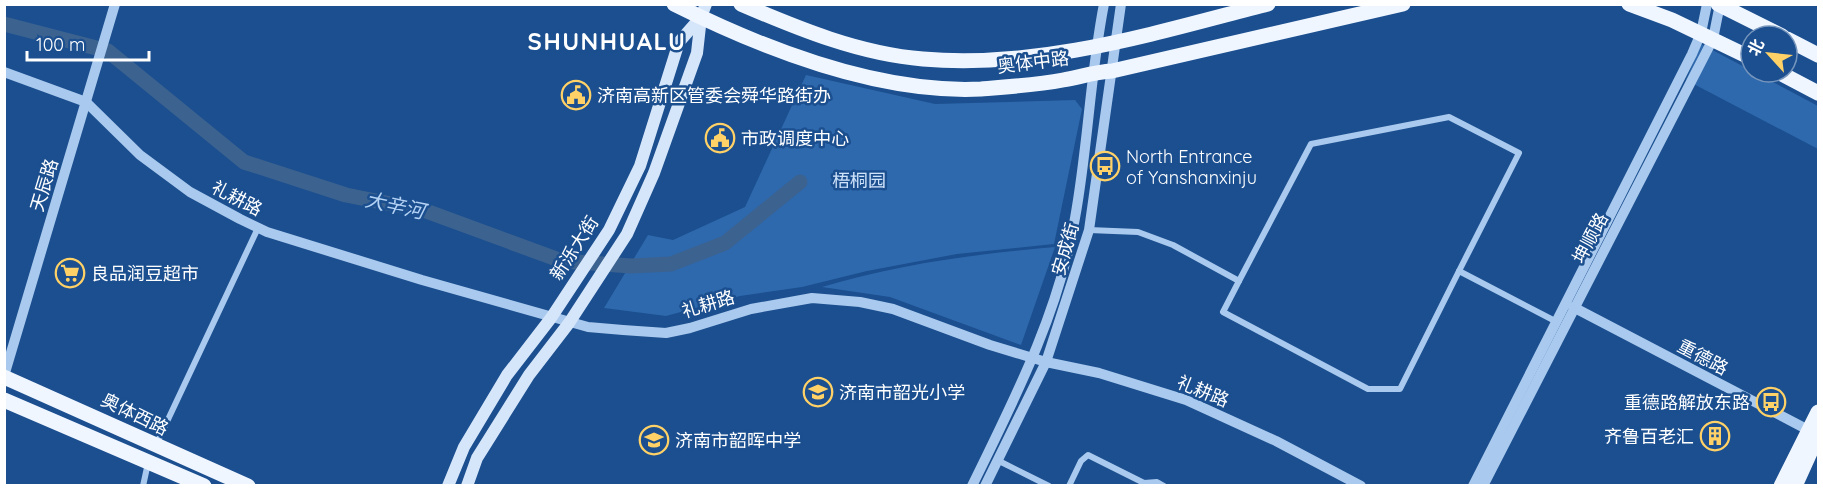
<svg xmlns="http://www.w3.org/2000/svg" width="1823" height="490" font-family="Quicksand,'Noto Sans SC',sans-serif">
<rect width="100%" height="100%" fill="#1b4f8f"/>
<g fill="#2e69ad">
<polygon points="1701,44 1818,106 1818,149 1686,80"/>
<polygon points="806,75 935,104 1075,100 1082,109 1054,244 957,254 867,271 802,287 740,296 666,316 604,308 648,235 673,240 745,207"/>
<path d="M1055 247 1021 345 890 297 822 287C898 264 976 254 1055 247Z"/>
</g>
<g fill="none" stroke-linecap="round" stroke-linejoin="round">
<polyline stroke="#3c6290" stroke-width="15" points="4,24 108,51 244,162 346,195 426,211 562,261 631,266 671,264 725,243 800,182"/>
<g stroke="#a9c9ee" stroke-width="6">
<polyline points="1089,230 1138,232 1173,245 1239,281 1223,312 1368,389 1400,389 1459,271 1557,322"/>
<polyline points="1239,281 1311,144 1449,117 1519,153 1459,271"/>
<polyline points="156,445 258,228"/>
<polyline points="997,460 1049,486"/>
<polyline points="143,486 148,463"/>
<polyline points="1069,486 1081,461 1088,455 1144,483 1157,482 1164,486"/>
</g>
<g stroke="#a9c9ee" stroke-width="10">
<polyline points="4,72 86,102 140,155 190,192 240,219 267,232 422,280 588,327 623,330 666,333 690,328 751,309 812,298 860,302 893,309 990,345 1046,362 1099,373 1186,400 1276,441 1361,486"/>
<polyline points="1573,307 1814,433"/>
<polyline points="4,376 115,4"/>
<path d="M972 486C1014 400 1059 313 1075 218 1088 147 1090 75 1104 4"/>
<polyline points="985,486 1046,362 1089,230 1121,4"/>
<polyline points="1473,486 1692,54 1701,33 1707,4"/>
<polyline points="1483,486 1713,39 1720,4"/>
</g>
<g stroke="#d6e6fa" stroke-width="12">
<polyline points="448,486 464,447 507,375 551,318 609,230 640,166 679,42 701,17"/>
<polyline points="467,486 477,458 529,375 569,323 627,234 654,173 697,53 701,17 706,4"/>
</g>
<g stroke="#f0f6ff" stroke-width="15">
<path d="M674 4C764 49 879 94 981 89 1007 87 1037 85 1063 80 1080 77 1095 72 1112 71L1403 4"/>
<path d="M741 4C799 29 860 54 923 59 1041 69 1155 33 1268 4"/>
<polyline points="1629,4 1672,20 1751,58"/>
<polyline points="1718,4 1782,36"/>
<polyline points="1787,39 1818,55"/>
<polyline points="1778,72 1818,93"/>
<polyline points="4,377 248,486"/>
<polyline points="4,400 204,486"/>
<polyline points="1781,486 1818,412"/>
<polyline points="1795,486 1818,435"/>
</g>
</g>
<defs>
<g id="civic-ring" transform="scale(1.5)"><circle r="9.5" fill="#1b4f8f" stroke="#ffd166" stroke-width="1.5"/><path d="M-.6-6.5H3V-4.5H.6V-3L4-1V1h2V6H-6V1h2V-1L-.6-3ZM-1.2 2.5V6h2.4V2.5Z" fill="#ffd166"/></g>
<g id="bus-ring" transform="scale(1.5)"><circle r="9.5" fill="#1b4f8f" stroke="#ffd166" stroke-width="1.5"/><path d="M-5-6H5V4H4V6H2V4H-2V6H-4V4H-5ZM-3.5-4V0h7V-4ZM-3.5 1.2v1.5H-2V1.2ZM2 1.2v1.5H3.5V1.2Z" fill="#ffd166"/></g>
<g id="supermarket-ring" transform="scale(1.5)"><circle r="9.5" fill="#1b4f8f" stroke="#ffd166" stroke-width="1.5"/><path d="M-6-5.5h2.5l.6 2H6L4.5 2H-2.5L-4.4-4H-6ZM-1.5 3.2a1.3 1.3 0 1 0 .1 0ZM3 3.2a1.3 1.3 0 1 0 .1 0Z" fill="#ffd166"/></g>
<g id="school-ring" transform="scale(1.5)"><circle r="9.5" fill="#1b4f8f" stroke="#ffd166" stroke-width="1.5"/><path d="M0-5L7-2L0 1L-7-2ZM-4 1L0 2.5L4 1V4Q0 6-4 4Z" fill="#ffd166"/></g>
<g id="building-ring" transform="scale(1.5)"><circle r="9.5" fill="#1b4f8f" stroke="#ffd166" stroke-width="1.5"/><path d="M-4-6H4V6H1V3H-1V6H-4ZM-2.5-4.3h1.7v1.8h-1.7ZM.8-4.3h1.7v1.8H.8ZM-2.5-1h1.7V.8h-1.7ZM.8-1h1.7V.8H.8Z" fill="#ffd166"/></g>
</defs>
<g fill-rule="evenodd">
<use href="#civic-ring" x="576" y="95"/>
<use href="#civic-ring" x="720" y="138"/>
<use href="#bus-ring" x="1105" y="166"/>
<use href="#supermarket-ring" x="70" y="273"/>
<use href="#school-ring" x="818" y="392"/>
<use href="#bus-ring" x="1771" y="402"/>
<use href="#building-ring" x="1715" y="436"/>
<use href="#school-ring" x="654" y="440"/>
</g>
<g text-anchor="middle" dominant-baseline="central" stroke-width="5" stroke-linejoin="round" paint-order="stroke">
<g font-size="18" fill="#fff" stroke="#1b4f8f">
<text transform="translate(1033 62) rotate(-7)">奥体中路</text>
<text transform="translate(44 185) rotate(-73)">天辰路</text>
<text transform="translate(237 198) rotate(27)">礼耕路</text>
<text transform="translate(1590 238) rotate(-62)">坤顺路</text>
<text transform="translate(574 248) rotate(-57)">新泺大街</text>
<text transform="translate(1065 249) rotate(-74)">安成街</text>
<text transform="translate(708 304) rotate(-17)">礼耕路</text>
<text transform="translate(1703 357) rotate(28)">重德路</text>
<text transform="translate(1203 391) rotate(22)">礼耕路</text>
<text transform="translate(135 414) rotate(26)">奥体西路</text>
</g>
<g font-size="18" fill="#fff" stroke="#1b4f8f" text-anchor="start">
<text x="597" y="95">济南高新区管委会舜华路街办</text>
<text x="741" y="138">市政调度中心</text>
<text x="1126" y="156">North Entrance<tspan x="1126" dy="21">of Yanshanxinju</tspan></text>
<text x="91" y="273">良品润豆超市</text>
<text x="839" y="392">济南市韶光小学</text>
<text x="1750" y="402" text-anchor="end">重德路解放东路</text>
<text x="1694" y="436" text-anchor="end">齐鲁百老汇</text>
<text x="675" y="440">济南市韶晖中学</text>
</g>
<g font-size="18" fill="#cfe3fa" stroke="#1b4f8f">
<text x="859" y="180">梧桐园</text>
</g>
<g font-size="20" font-style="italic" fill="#b5d3f5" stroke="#1b4f8f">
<text transform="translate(395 205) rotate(12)">大辛河</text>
</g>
<g font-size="24" font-weight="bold" letter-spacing="1.5" fill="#fff" stroke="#1b4f8f">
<text x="607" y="41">SHUNHUALU</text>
</g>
</g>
<rect width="1823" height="490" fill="none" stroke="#ffffff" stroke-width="12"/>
<g transform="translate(1769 54) rotate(297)"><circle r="28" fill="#1b4f8f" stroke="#7695bc" stroke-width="1.5"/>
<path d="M0-4.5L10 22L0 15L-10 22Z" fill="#ffd166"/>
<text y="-9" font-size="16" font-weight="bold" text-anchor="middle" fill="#ffffff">北</text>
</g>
<path d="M27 51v9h122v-9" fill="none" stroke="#ffffff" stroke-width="3"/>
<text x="36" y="51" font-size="18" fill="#ffffff" stroke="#1b4f8f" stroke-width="4.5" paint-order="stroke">100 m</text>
</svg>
